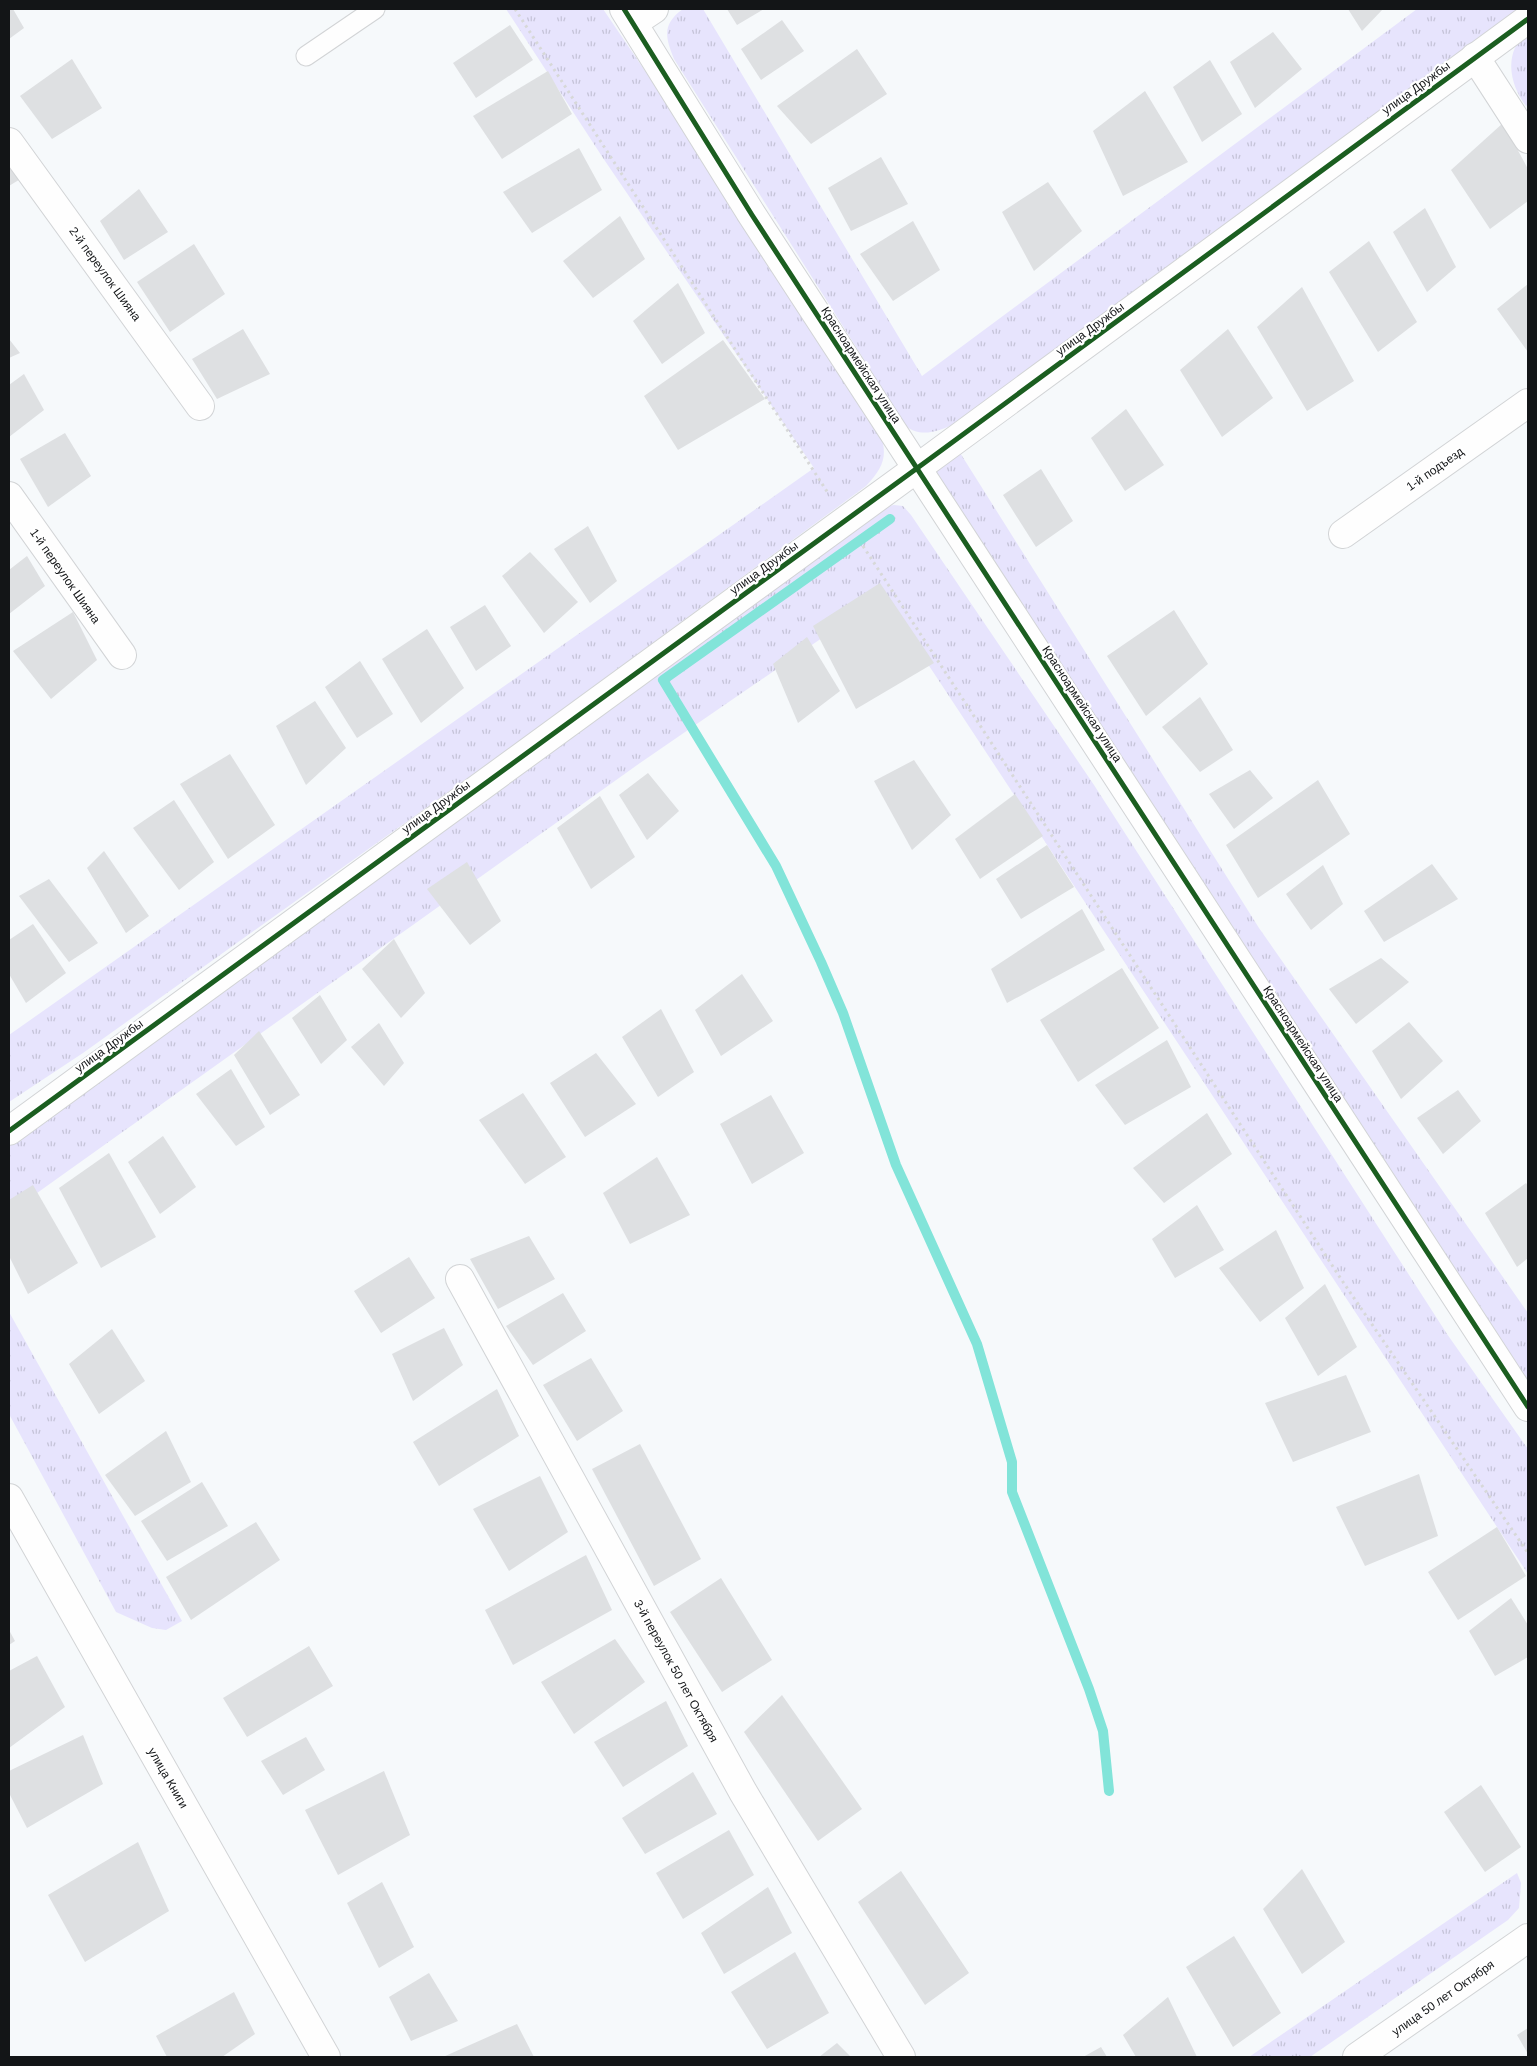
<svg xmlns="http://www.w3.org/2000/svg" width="1537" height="2066" font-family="Arial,sans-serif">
<defs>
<pattern id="grass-tufts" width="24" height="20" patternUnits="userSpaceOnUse" patternTransform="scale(1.25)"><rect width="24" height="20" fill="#e7e4fd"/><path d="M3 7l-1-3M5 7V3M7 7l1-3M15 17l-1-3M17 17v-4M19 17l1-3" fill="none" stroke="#c5c3d8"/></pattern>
</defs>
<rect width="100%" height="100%" fill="#f6f9fb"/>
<g fill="url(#grass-tufts)">
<path d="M506 9H603L774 261 881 435C888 458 882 469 866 486L514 745 83 1053 9 1102V1035L814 468 603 158Z"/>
<path d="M683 9H703L922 376 1417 9H1522L957 423C941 430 921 439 906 426L674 59C665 37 662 24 683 9Z"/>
<path d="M1528 32V104L1526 106C1509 84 1503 51 1528 32Z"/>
<polygon points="957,448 1259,928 1528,1313 1528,1403 931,469"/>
<polygon points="894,505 903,506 911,515 1094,785 1447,1334 1528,1449 1528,1574 883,596 640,763 9,1213 9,1144 885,507"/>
<polygon points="9,1312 182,1621 166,1630 152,1628 116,1612 9,1414"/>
<polygon points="1517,1873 1521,1883 1519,1908 1508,1920 1310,2057 1249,2057"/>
</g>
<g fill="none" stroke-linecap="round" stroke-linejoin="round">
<polyline stroke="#82e4d9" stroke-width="10" points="890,519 663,680 776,866 821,962 843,1013 896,1165 977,1344 1012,1462 1012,1492 1089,1689 1103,1731 1109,1791"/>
</g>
<g fill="#dee0e2">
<polygon points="9,9 13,9 24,28 9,39"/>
<polygon points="727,9 764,9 737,25"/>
<polygon points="1348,9 1383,9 1362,31"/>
<polygon points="782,20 804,51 761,80 741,49"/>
<polygon points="510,25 533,60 476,98 453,63"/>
<polygon points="1273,32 1302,69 1255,108 1230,62"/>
<polygon points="857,49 887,94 811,144 777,106"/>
<polygon points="72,59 102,108 52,139 20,96"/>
<polygon points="1210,60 1242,114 1202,142 1173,87"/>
<polygon points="548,71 572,114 502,159 473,116"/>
<polygon points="1145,91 1188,162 1123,196 1093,131"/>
<polygon points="1503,123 1528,169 1528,201 1490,229 1451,170"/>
<polygon points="579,148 602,190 532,233 503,192"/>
<polygon points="9,154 22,178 9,186"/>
<polygon points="881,157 908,204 851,231 828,188"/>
<polygon points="1048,182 1082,231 1034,271 1002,212"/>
<polygon points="139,189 168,232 124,260 100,221"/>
<polygon points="1425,208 1456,267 1427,292 1393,232"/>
<polygon points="620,216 645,259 593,298 563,261"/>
<polygon points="913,221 940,270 893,301 860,254"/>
<polygon points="1369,241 1417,322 1378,352 1329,272"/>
<polygon points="194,244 225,294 170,332 137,282"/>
<polygon points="678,283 705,333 662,364 633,321"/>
<polygon points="1528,284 1528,352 1497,309"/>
<polygon points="1302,287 1354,381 1307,411 1257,327"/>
<polygon points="243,329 270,374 217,399 192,359"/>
<polygon points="1228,329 1273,398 1222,437 1180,370"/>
<polygon points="9,339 20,353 9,358"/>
<polygon points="723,340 765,399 678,450 644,396"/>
<polygon points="24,374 44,410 9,437 9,385"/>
<polygon points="1126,409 1164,465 1125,491 1091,438"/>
<polygon points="65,433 91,476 48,507 20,459"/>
<polygon points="1041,469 1073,521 1036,547 1003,495"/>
<polygon points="588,526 617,581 590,603 554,549"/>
<polygon points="530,552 578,602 544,633 502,576"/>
<polygon points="27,556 45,586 9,614 9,570"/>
<polygon points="880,583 934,663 856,709 813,626"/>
<polygon points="485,605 511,646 476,671 450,627"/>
<polygon points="1174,610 1208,664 1146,716 1107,656"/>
<polygon points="73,612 97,660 51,699 13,651"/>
<polygon points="427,629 464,688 421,723 382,659"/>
<polygon points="807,637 840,691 798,723 773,664"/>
<polygon points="360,661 393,714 357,738 325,687"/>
<polygon points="1200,697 1233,750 1200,772 1162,727"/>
<polygon points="315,701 346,748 306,785 276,726"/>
<polygon points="230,754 275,825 228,859 180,784"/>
<polygon points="914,760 951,815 912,850 874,781"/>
<polygon points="1250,770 1273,798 1234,829 1209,794"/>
<polygon points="648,773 679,811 647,840 619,795"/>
<polygon points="1318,780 1350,834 1258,898 1226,845"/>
<polygon points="1015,794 1043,836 980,879 955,839"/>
<polygon points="600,796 635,857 591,889 557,828"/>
<polygon points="174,800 214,862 179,890 133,828"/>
<polygon points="1047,845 1074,887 1021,919 996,879"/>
<polygon points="104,851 149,916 126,933 87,868"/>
<polygon points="467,862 501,921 470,945 427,889"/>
<polygon points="1432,864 1458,899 1384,942 1364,911"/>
<polygon points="1323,865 1343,904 1311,930 1286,894"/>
<polygon points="49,879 98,943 69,962 19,896"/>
<polygon points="1082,909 1105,950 1007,1003 991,969"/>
<polygon points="33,924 66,973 26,1003 9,974 9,940"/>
<polygon points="394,939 425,993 401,1018 362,969"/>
<polygon points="1381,958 1409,982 1356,1024 1329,989"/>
<polygon points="1122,968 1159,1028 1078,1082 1040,1020"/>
<polygon points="742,974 773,1021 721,1056 695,1010"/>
<polygon points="320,995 347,1040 321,1064 292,1018"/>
<polygon points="661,1009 694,1072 658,1097 622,1037"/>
<polygon points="1409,1022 1443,1061 1401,1099 1372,1051"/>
<polygon points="379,1023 404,1063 384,1086 351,1047"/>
<polygon points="259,1031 300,1095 270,1115 234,1055"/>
<polygon points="1167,1040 1191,1087 1125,1125 1095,1085"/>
<polygon points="596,1053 636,1104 585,1137 550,1083"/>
<polygon points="231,1069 265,1127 236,1146 196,1094"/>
<polygon points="1458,1090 1481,1121 1443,1154 1417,1118"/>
<polygon points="523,1093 566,1157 525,1184 479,1120"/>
<polygon points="771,1095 804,1153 752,1184 720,1124"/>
<polygon points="1207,1113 1232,1154 1164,1203 1133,1168"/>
<polygon points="163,1136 196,1187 160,1214 128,1162"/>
<polygon points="109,1153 156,1237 101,1268 59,1188"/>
<polygon points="657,1157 690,1215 630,1244 603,1193"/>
<polygon points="1526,1183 1528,1186 1528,1258 1517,1267 1485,1213"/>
<polygon points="33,1185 78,1263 28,1294 9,1256 9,1200"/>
<polygon points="1197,1205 1224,1250 1175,1278 1152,1239"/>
<polygon points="1276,1230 1304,1288 1260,1322 1219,1268"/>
<polygon points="529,1236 555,1279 498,1309 470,1259"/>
<polygon points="409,1257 435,1298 381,1333 354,1291"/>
<polygon points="1325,1284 1357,1347 1318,1376 1285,1318"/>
<polygon points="563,1293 586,1331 533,1365 506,1326"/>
<polygon points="444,1328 463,1365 413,1401 392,1354"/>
<polygon points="112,1329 145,1381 99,1414 69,1364"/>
<polygon points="591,1358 623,1411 577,1441 543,1385"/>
<polygon points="1346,1375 1371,1432 1293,1462 1265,1403"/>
<polygon points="497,1389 519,1436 439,1486 413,1442"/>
<polygon points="166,1431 191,1482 135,1516 105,1475"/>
<polygon points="640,1444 701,1559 654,1586 592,1469"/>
<polygon points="1419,1474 1438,1536 1365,1566 1336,1507"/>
<polygon points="540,1476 568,1532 509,1571 473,1509"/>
<polygon points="202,1482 228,1526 167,1561 141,1521"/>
<polygon points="256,1522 280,1560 191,1620 166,1577"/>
<polygon points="1497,1527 1526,1576 1458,1620 1428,1572"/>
<polygon points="586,1555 612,1610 513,1665 485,1610"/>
<polygon points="721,1578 772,1660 722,1692 670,1612"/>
<polygon points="1511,1598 1528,1625 1528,1657 1495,1676 1469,1631"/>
<polygon points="9,1630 15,1641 9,1645"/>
<polygon points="615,1639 645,1682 574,1734 541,1682"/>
<polygon points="309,1646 333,1686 247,1737 223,1698"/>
<polygon points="37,1656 65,1707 9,1748 9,1671"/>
<polygon points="782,1695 862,1809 818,1841 744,1732"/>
<polygon points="666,1701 688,1746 623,1787 594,1742"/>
<polygon points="83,1735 103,1784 27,1828 9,1793 9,1771"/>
<polygon points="306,1737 325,1770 283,1795 261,1761"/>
<polygon points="384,1771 410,1835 338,1875 305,1810"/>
<polygon points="693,1772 717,1814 645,1854 622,1818"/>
<polygon points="1481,1785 1521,1847 1485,1872 1444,1812"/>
<polygon points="729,1830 754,1875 683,1919 656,1873"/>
<polygon points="138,1842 169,1911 85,1962 48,1895"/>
<polygon points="1302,1869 1345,1942 1302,1974 1263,1909"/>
<polygon points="901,1871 969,1973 925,2005 858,1902"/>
<polygon points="382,1882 414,1947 379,1968 347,1903"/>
<polygon points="768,1887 792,1933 724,1974 701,1933"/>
<polygon points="1234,1936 1281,2013 1233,2047 1186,1967"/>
<polygon points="795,1952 829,2013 767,2049 731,1992"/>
<polygon points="429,1973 458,2021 411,2041 389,1997"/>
<polygon points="234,1992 255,2034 222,2057 167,2057 156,2036"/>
<polygon points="1168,1997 1197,2057 1136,2057 1123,2035"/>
<polygon points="517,2024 534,2057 443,2057"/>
<polygon points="1528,2028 1528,2054 1517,2035"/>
<polygon points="837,2043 851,2057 819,2057"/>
<polygon points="1101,2047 1107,2057 1083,2057"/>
</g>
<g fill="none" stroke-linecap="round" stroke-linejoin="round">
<g stroke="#d2d4d6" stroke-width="21">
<polyline id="service" points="306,56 375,9"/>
</g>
<g stroke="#d2d4d6" stroke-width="30">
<g id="minor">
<polyline points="624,9 752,215 1528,1407"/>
<polyline points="633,23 654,9"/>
<polyline points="1475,57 1528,139"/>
<polyline points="9,142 200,406"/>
<polyline points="9,496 122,655"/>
<polyline points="1343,534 1528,403"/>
<polyline points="9,1131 916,469 1528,19"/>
<polyline points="460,1279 743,1792 901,2057"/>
</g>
</g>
<g stroke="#d2d4d6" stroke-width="30">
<polyline id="tertiary" points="9,1498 326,2057"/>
</g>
<g stroke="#d2d4d6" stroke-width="30">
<polyline id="secondary" points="1357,2057 1528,1938"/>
</g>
<g stroke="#d7d8d8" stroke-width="3" stroke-dasharray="2.5 4" stroke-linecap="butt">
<polyline points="515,9 828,493"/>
<polyline points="863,546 1341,1279 1528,1553"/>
</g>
<use href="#service" stroke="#fefefe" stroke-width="19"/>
<use href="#minor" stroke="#fefefe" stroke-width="28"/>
<use href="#tertiary" stroke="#fefefe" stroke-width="28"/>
<use href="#secondary" stroke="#fefefe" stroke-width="28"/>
<g stroke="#fff" stroke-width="8">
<g id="cycleway">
<polyline points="624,9 752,215 1528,1407"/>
<polyline points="9,1131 916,469 1528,19"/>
</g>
</g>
<use href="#cycleway" stroke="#1b5e20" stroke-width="5"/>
</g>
<g text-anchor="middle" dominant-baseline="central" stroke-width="4.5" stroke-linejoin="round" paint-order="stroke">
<g font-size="12" fill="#131517" stroke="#fff">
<text transform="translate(1416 88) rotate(-36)">улица Дружбы</text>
<text transform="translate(105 274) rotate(54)">2-й переулок Шияна</text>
<text transform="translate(1090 329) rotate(-36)">улица Дружбы</text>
<text transform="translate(861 365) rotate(57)">Красноармейская улица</text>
<text transform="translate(1435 469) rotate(-35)">1-й подъезд</text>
<text transform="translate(764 568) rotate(-36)">улица Дружбы</text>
<text transform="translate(65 576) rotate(55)">1-й переулок Шияна</text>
<text transform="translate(1082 704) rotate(57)">Красноармейская улица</text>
<text transform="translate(436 807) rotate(-36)">улица Дружбы</text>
<text transform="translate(1303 1044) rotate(57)">Красноармейская улица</text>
<text transform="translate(109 1046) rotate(-36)">улица Дружбы</text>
<text transform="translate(676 1671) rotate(61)">3-й переулок 50 лет Октября</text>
<text transform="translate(168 1778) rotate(60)">улица Книги</text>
<text transform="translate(1443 1998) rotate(-35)">улица 50 лет Октября</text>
</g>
</g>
<rect width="1537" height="2066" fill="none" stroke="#131517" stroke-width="20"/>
</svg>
